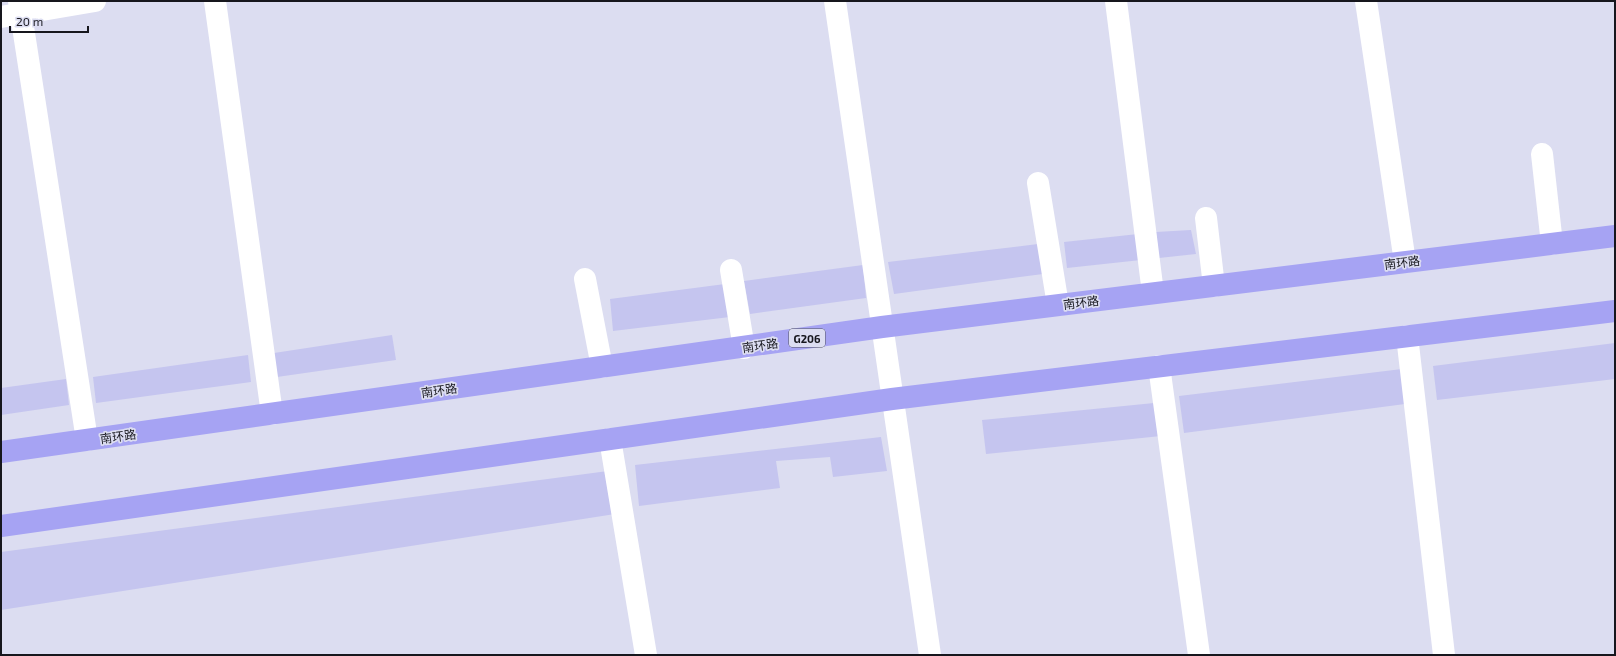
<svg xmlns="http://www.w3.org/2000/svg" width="1616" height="656" font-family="'Exo 2','Noto Sans SC',sans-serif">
<rect width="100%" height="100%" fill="#dcddf1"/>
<g fill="#c5c5ef">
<polygon points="1191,230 1196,254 1159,258 1156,232"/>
<polygon points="1138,234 1141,260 1067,268 1064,242"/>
<polygon points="1038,244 1043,274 894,294 888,262"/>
<polygon points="863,265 866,298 750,314 744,281"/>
<polygon points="725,284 730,317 613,331 610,299"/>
<polygon points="392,335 396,360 277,377 274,353"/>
<polygon points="1615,343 1615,379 1437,400 1433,366"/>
<polygon points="248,355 251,382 96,403 93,377"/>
<polygon points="1402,369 1405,404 1184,433 1179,396"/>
<polygon points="66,379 69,405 1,415 1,388"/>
<polygon points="1154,403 1161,436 986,454 982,420"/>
<polygon points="881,437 887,471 833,477 830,457 776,461 780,488 639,506 635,465"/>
<polygon points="608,471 615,514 1,610 1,552"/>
</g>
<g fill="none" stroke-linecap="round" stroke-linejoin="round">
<g stroke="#fff" stroke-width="22">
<polyline points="19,1 87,440"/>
<polyline points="215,1 272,414"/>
<polyline points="835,1 930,655"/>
<polyline points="1116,1 1153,293"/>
<polyline points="1366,1 1405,262"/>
<polyline points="1,17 95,1"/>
<polyline points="1542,154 1552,244"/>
<polyline points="1038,183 1058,305"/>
<polyline points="1206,218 1214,286"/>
<polyline points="731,270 744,348"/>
<polyline points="585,279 602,367"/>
<polyline points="1407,336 1444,655"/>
<polyline points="1159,366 1199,655"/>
<polyline points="610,439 646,655"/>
</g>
<g stroke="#a6a3f3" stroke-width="22">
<polyline points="1,452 882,327 1615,236"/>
<polyline points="1,526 892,399 1615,311"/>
</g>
</g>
<g text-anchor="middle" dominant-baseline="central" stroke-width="3.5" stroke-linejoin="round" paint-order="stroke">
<rect fill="#dcddf1" stroke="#51525d" stroke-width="1" x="789" y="329" width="36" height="18" rx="3"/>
<g font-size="11" font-weight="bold" fill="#16161d">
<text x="807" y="338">G206</text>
</g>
<g font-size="12" fill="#16161d" stroke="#dcddf1">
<text transform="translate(1402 262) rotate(-7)">南环路</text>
<text transform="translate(1081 302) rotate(-7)">南环路</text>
<text transform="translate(760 345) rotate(-8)">南环路</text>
<text transform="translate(439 390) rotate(-8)">南环路</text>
<text transform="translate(118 436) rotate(-8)">南环路</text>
</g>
</g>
<rect width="1616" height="656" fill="none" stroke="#16161d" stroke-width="4"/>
<path d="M10 26v6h78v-6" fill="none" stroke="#16161d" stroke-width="2"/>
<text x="16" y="26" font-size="12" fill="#16161d" stroke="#dcddf1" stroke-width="3" paint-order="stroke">20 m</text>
</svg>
